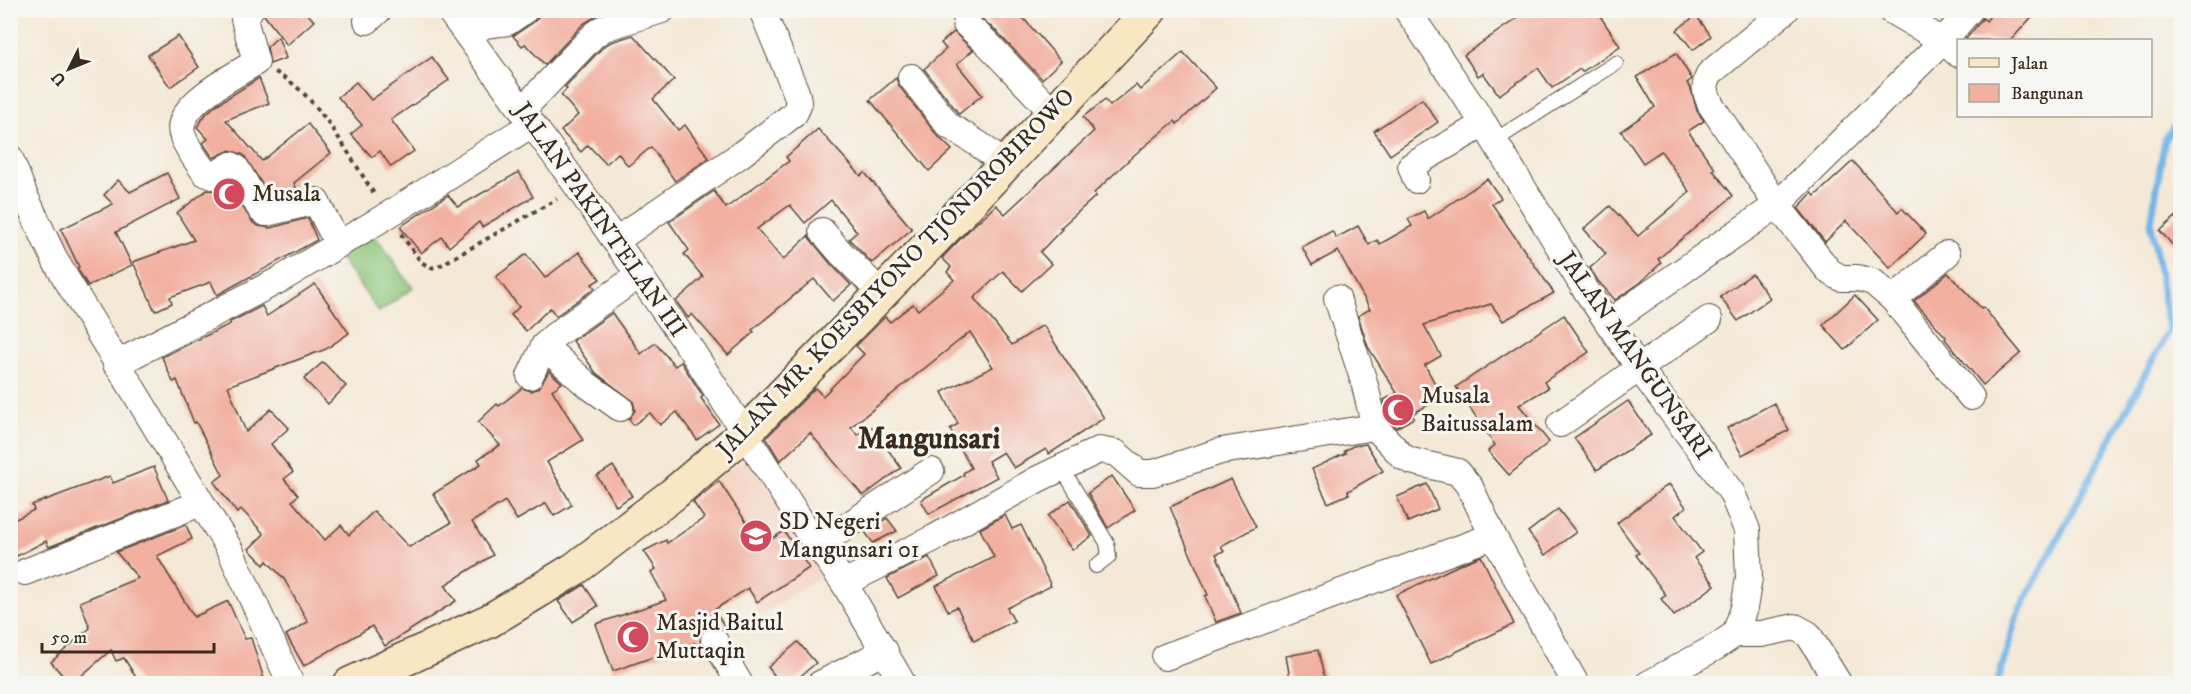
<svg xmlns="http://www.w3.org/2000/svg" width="2191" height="694" font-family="'IM FELL DW Pica',serif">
<rect width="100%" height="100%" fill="#f6f6f2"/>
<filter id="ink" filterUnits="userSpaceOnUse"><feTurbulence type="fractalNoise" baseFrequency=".0167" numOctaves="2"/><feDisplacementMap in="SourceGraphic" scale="12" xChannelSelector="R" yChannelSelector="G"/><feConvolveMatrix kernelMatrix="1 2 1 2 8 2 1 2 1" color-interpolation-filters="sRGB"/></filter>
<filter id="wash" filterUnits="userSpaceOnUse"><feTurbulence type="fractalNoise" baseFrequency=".008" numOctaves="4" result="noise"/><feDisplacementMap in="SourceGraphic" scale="24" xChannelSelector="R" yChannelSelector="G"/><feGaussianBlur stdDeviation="1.35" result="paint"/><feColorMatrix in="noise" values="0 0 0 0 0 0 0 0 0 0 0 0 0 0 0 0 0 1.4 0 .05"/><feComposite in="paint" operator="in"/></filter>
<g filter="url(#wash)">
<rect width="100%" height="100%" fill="#f4e9d7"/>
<polygon fill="#f6d2c3" points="750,456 826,573 761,615 685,498"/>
<polygon fill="#8dc67a" stroke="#64784c" stroke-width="1.5" points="372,232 413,288 379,312 339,256"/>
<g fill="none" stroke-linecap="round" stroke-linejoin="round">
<polyline stroke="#71b4e6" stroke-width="7" points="1997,684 2017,615 2169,330 2151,223 2165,138 2180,119"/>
</g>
<g id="blocks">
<g fill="#f2b0a0">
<polygon points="265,10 304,10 314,21 287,45 264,15"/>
<polygon points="540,10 600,10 602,13 583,24 545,65 525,44 522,46 513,36 534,22 538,17"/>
<polygon points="972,10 1016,10 1061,61 1042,79 997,32"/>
<polygon points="1529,10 1596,10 1620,46 1582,72 1580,69 1552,88 1538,68 1499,95 1483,73 1478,76 1464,55"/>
<polygon points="1995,10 2038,10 2011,40 1965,40 1983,18 1986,21"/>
<polygon points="1696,15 1711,36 1693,50 1677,30"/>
<polygon points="954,32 973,50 957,64 982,95 959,114 924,69 946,49 941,43"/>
<polygon points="633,35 674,80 653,99 678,130 685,125 709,158 675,181 651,147 628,166 618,153 606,164 588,145 581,152 561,131 578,115 561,95 567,89 565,87 604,46 611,42"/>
<polygon points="178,36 199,67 170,87 148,55"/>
<polygon points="278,37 286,58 270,64 267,47"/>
<polygon points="1183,52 1216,88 1177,124 1175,121 1133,156 1094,193 1096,196 1060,228 1062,229 1040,252 1051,264 1022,291 1003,271 974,298 1012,345 1043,325 1104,418 1049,454 1046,449 1014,468 1003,452 988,461 997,477 929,514 921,500 964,475 963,473 971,468 950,429 958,424 942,392 993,367 970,332 851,427 857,435 872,427 901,468 863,496 810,433 780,461 766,438 815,388 823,396 864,354 856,346 885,317 890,322 913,304 918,310 954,280 947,272 951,267 942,258 973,226 996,205 1005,214 1094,131 1083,117 1105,100 1110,106 1136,85 1140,90"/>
<polygon points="1676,53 1692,79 1687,83 1691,89 1697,111 1704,121 1688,131 1715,169 1713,170 1733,196 1658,259 1661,263 1640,283 1615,300 1598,281 1590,268 1606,254 1584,229 1610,206 1638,236 1690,192 1661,151 1643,163 1621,131 1655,107 1637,77"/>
<polygon points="432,57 449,80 391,120 414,151 391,167 380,151 372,157 351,134 362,125 338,97 356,82 371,100"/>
<polygon points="259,78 269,103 226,120 262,161 308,124 331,153 294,183 297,190 270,197 244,155 230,150 213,158 203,143 208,139 197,127 206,114 216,105"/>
<polygon points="896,78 899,86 936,134 952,150 929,171 870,100"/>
<polygon points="1422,99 1438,122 1390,155 1374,131"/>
<polygon points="818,129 861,176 865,173 912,229 872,263 849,239 857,232 831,200 805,223 790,205 757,229 783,260 808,236 830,263 851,285 833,301 814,279 752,330 754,332 728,355 692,314 688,318 676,301 703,277 684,254 689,250 669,222 714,191 726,208 789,161 786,157"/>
<polygon points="1853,161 1898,212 1902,208 1926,234 1890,268 1846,221 1825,242 1798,208 1812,193 1815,196"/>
<polygon points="519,172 533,197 482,227 479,222 449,247 442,237 421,253 400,227 448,195 458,207"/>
<polygon points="167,173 180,199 116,232 132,265 88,286 77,268 79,267 61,229 113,204 104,195 118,180 130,192"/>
<polygon points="1487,179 1501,198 1492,204 1554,293 1503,321 1491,304 1424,325 1441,356 1425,365 1442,397 1412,414 1414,418 1396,428 1386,410 1384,400 1397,393 1368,347 1358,316 1370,309 1338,251 1312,265 1302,247 1332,231 1336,238 1358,226 1369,245 1377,240 1380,244 1412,226 1408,219 1424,211 1428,219"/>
<polygon points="228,184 253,223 259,226 270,228 308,218 317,240 217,295 211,282 170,297 172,303 155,311 133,262 194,240 177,213 207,190 215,191"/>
<polygon points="2181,212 2181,254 2160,231"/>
<polygon points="579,252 600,279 592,284 595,288 556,316 550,308 526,331 511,315 519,307 496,277 526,254 545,278"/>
<polygon points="1948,273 1981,308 1983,307 2021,353 1983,385 1945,339 1946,337 1914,301"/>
<polygon points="1752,274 1770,298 1738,321 1720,297"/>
<polygon points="315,284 349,333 326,349 228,386 246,432 271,409 289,428 271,444 293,472 284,479 298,495 292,501 325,540 341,525 349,535 374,511 409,547 451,523 433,494 481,464 478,459 500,445 478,422 497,404 499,406 522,388 531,391 539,388 549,371 562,383 552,390 583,440 547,462 572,505 554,516 546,503 517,520 505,501 472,522 493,555 445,585 456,601 385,646 372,626 304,666 286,635 308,622 284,579 267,561 264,565 249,549 264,534 241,509 237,513 214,482 223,475 196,422 194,423 177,380 173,382 162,357 230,324 230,322 262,306 267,316"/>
<polygon points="1855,295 1878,320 1845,350 1823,325"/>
<polygon points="612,313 641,354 655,343 675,366 681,362 703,396 701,398 719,424 697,440 677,412 660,425 650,413 633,425 629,419 635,410 633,401 596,373 573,341"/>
<polygon points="1564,315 1589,352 1544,382 1548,388 1519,405 1549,442 1509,475 1488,451 1495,445 1456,387"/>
<polygon points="323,362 346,386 328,404 304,379"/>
<polygon points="1628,401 1651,435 1597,470 1574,438"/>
<polygon points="1774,403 1789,430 1742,455 1727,428"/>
<polygon points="1366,444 1383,471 1348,491 1349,494 1328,503 1312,469 1346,453 1344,451 1353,446"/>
<polygon points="613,466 632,496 616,506 597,476"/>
<polygon points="154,467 168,500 49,547 46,541 17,556 10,543 10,522 34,510 32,505 110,476 113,483"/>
<polygon points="1112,476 1135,510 1108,528 1088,493"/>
<polygon points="1231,479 1256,527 1221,546 1224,551 1216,554 1241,613 1216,622 1205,596 1208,595 1170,507"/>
<polygon points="719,481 750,528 752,526 764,544 784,531 809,568 757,602 748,588 714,610 725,627 723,628 713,625 706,627 701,633 700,643 695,646 694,643 613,671 596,624 666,600 651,572 656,569 644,551 666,540 667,543 704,518 693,502"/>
<polygon points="1427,484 1438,509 1408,522 1397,497"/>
<polygon points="1669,484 1686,507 1675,516 1702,552 1694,558 1715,585 1674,616 1661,599 1666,595 1636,555 1639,553 1617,523"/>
<polygon points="1070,500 1092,536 1072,550 1048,516"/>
<polygon points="1558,509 1576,532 1545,555 1528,532"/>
<polygon points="1005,515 1012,529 1021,525 1051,586 1007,608 1014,621 974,641 957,607 948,611 936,586 994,557 980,529"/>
<polygon points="887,518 897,531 873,543 865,532"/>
<polygon points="186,525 192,539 157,556 194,617 228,601 245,639 251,638 264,679 252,684 140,684 124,658 116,661 111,650 72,684 70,684 51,662 90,628 80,602 138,578 116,552"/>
<polygon points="1481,556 1514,624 1431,664 1396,595 1461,564"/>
<polygon points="929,557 939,576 898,598 887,578"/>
<polygon points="584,585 598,606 573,622 558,601"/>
<polygon points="798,642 816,663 791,684 781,684 768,667"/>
<polygon points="1318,650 1325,681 1310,684 1291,684 1286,656"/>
</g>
</g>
</g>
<g filter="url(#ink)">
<use href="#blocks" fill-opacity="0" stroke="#57473a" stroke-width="1.5"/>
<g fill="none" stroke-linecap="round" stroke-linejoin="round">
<g stroke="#57473a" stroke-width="16">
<g id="lane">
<polyline points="1494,141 1616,63"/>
<polyline points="1062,468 1107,543 1109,556 1096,566"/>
</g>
</g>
<g stroke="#57473a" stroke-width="28">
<g id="street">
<path d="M250 10 244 19 256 62C235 76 170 106 183 137 188 150 198 162 205 173L213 176 231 165 236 168 261 210 266 213 316 201 338 244"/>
<polyline points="449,10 570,176 690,348 806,529 844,583 903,684"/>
<polyline points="1407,10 1484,124 1583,286 1639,368 1732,493 1747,530 1749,578 1744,608 1735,634 1716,647 1648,684"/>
<path d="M1786 10 1710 73C1703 86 1705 92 1711 105L1777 205 1829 271 1841 278H1858L1873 282 1893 299 1971 397"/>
<polyline points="1890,10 1943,41 1958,54"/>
<polyline points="367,21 379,10"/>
<polyline points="966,24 987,43 1053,113"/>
<polyline points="468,36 484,25 508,22 525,10"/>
<polyline points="911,77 948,125 980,145 1005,165"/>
<polyline points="522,110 594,35 604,28 662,10"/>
<polyline points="10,158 24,194 56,262 230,550 291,684"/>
<polyline points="1416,180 1411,166 1484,124"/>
<polyline points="822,231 841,253 882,294"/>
<path d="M615 241 740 155 794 114C799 106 799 101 796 92L762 10"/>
<polyline points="1337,298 1364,382 1375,427"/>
<polyline points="1893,299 1947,254"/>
<polyline points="1608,323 1777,205 1943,41 1970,10"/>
<polyline points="544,346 586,384 620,408"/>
<polyline points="116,364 281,279 388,215 532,124"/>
<polyline points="530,376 544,346 554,336 639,275"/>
<polyline points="1560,424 1709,319"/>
<polyline points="818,545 931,471"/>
<polyline points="25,572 201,503"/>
<polyline points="844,583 934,538 1038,479 1099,450 1116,453 1139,473 1153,473 1221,451 1375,427 1402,456 1411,461 1458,472 1470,487 1493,536 1576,684"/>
<polyline points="1735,634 1761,634 1795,627 1808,634 1839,684"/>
<polyline points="714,640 740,684"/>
<polyline points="1165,657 1493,536"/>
<polyline points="820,684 885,651"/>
</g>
</g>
<g stroke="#57473a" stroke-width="36">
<polyline id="secondary" points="350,684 489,621 532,595 576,568 672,495 744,434 957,216 1150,10"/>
</g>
<g stroke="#57473a" stroke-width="4" stroke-dasharray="4.5 4.5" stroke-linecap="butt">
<path d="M275 72C318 94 349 156 375 195"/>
<polyline points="401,234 421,262 431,268 441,265 557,199"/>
</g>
<use href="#lane" stroke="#fff" stroke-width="14"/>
<use href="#street" stroke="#fff" stroke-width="26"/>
<use href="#secondary" stroke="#f9e7c3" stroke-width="33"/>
</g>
</g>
<defs>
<g id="mosque-disc" transform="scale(1.725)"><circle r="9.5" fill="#d1495b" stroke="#f6f6f2"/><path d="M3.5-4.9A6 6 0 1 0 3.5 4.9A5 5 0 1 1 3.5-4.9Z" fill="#fff"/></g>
<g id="school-disc" transform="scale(1.725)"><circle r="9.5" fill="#d1495b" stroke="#f6f6f2"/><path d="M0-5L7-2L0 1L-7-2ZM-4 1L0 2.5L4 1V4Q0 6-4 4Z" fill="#fff"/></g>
</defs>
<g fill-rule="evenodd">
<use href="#mosque-disc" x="229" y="194"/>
<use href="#mosque-disc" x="1398" y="410"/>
<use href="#school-disc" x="756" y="536"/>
<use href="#mosque-disc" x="633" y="637"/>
</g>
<g text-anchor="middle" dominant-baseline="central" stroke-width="6" stroke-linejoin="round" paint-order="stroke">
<g font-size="24" fill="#3b2a1e" stroke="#f6f6f2" text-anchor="start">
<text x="252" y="194">Musala</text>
<text x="1421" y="396">Musala<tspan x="1421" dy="28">Baitussalam</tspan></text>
<text x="779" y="522">SD Negeri<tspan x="779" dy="28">Mangunsari 01</tspan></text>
<text x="656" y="623">Masjid Baitul<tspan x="656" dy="28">Muttaqin</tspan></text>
</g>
<g font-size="24" fill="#3b2a1e" stroke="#f6f6f2">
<text transform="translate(600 220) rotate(55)">JALAN PAKINTELAN III</text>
<text transform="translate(896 273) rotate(-46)">JALAN MR. KOESBIYONO TJONDROBIROWO</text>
<text transform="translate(1635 356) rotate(55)">JALAN MANGUNSARI</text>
</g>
<g font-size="30" font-weight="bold" fill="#3b2a1e" stroke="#f6f6f2">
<text x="929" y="439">Mangunsari</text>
</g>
</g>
<rect width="2191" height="694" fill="none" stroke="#f6f6f2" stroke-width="36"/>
<rect x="1957" y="39" width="195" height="78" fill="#f6f6f2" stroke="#aba49d" stroke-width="1.5"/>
<rect x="1969" y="58" width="30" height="9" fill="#f9e7c3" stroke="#aba49d" stroke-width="1.5"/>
<text x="2011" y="69" font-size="18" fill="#3b2a1e">Jalan</text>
<rect x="1969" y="84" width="30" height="18" fill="#f2b0a0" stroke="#aba49d" stroke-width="1.5"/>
<text x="2011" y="99" font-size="18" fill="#3b2a1e">Bangunan</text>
<g transform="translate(69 69) rotate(227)" stroke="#f6f6f2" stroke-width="4.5" paint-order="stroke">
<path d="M0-4.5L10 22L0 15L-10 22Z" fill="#3b2a1e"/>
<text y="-9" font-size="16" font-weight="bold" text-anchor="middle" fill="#3b2a1e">U</text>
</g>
<path d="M42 643v9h172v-9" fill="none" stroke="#3b2a1e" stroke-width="3"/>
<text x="51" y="643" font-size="18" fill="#3b2a1e" stroke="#f6f6f2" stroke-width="4.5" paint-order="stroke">50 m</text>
</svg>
